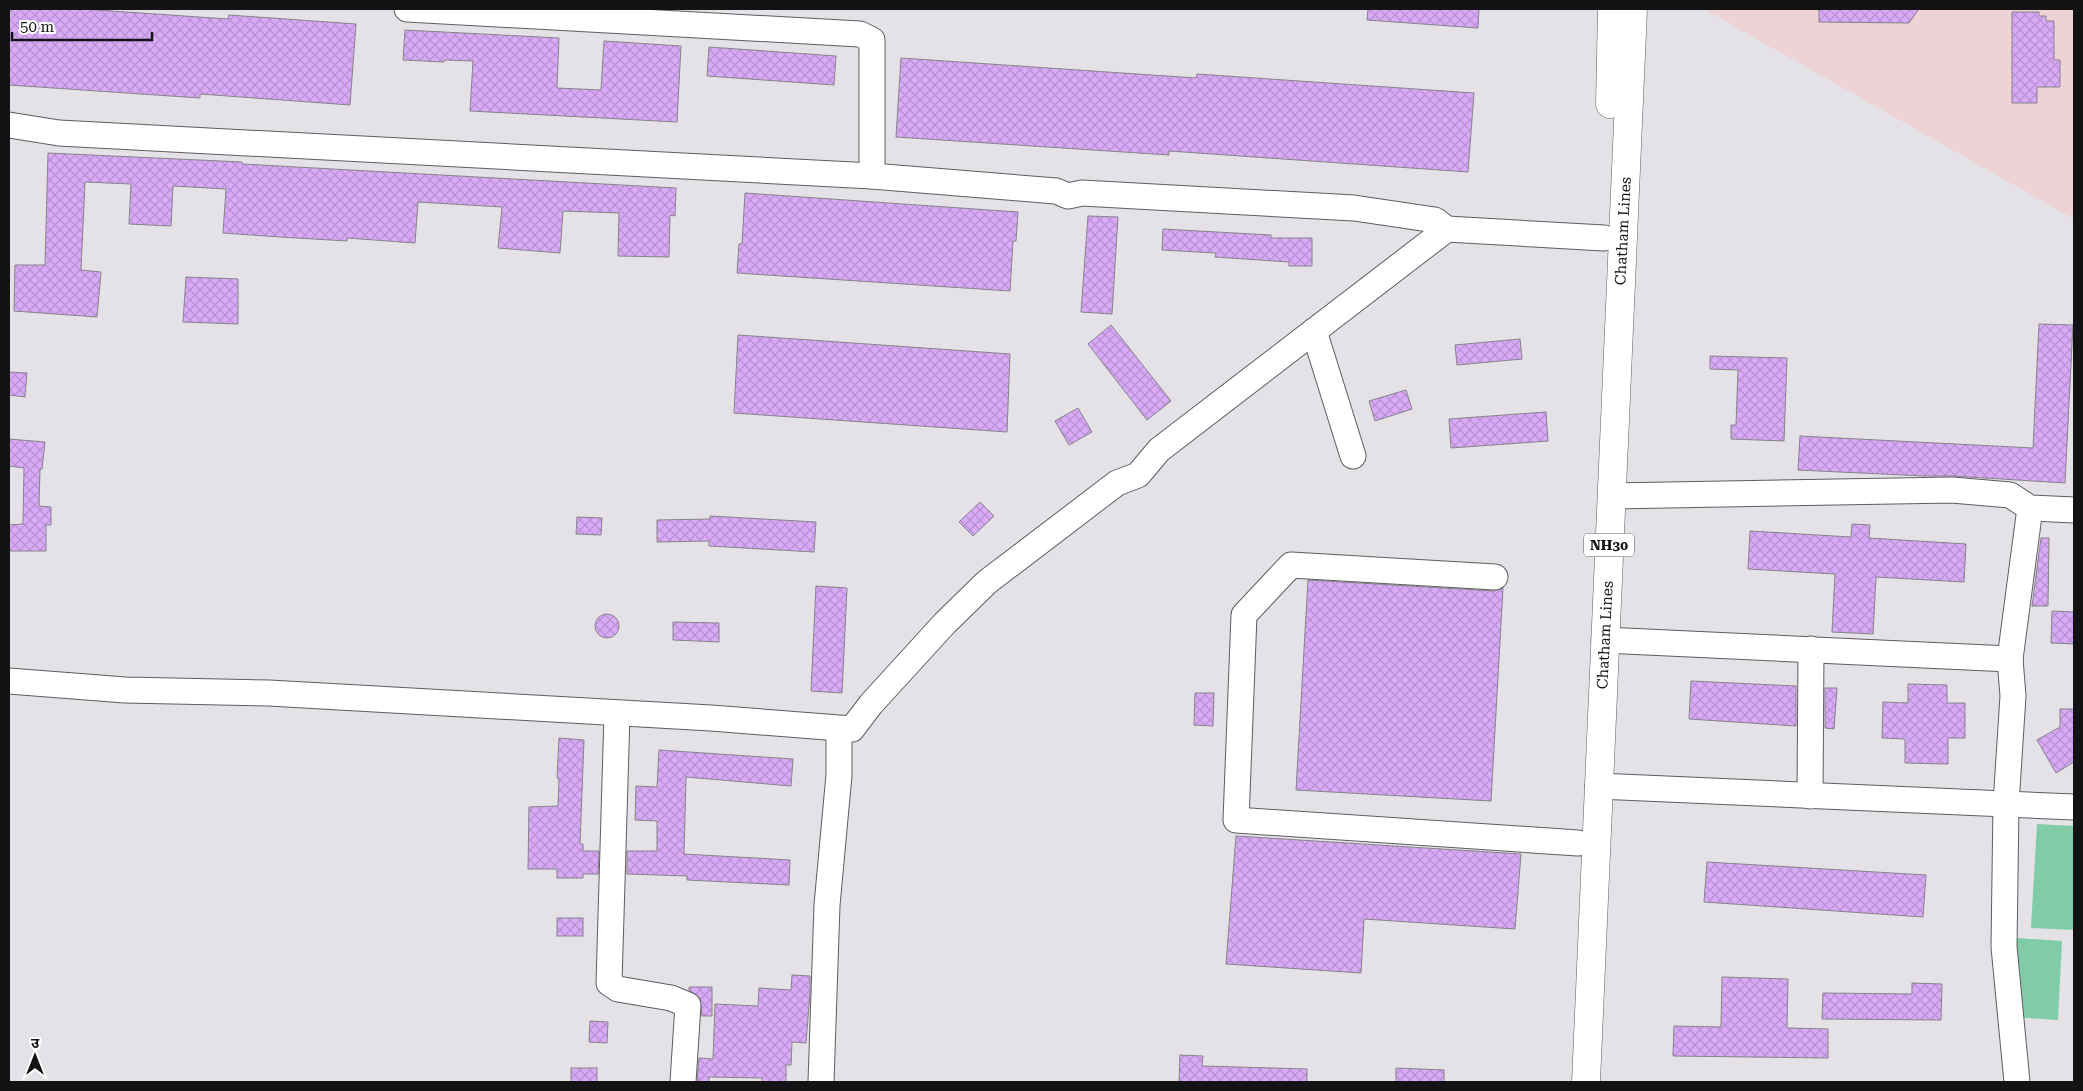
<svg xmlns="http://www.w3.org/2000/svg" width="2083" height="1091" font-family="'Roboto Serif','Noto Sans Devanagari',serif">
<defs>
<pattern id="building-cross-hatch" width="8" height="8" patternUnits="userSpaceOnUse" patternTransform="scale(1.25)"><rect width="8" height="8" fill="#d9aaf7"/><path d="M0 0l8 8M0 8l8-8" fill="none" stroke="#b991d3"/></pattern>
</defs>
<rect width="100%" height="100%" fill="#e5e2e7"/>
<polygon fill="#edd2d6" points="1704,9 2074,9 2074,219"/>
<g fill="#7fcca7">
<polygon points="2037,824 2074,826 2074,930 2031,928"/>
<polygon points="2017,938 2062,941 2058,1020 2013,1017"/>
</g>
<g fill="url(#building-cross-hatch)" stroke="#868388">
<polygon points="9,9 83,9 228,19 229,15 356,24 350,105 200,94 200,98 9,85"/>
<polygon points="1368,9 1479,9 1478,28 1367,20"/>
<polygon points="1819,9 1919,9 1909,23 1819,22"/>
<polygon points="2012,12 2039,12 2039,16 2046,16 2046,21 2054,21 2054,60 2060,60 2060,87 2037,87 2037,103 2012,103"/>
<polygon points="405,30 559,38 557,88 601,90 604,41 681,46 677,122 470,111 473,61 444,60 444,62 403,60"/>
<polygon points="709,47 836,56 834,85 707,76"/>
<polygon points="901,58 1196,78 1197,74 1474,93 1468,172 1169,151 1169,155 896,137"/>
<polygon points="48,153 242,162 242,164 676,188 675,216 670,215 669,257 618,256 619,213 563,211 560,253 498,248 502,207 418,202 415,243 347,238 347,241 280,237 223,233 226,189 173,186 171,226 129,224 131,184 85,182 81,270 101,272 97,317 14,311 15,265 45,265"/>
<polygon points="745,193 1018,212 1016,241 1013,241 1010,291 737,273 739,244 742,244"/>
<polygon points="1088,216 1118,217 1112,314 1081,312"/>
<polygon points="1163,229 1271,235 1271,238 1312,238 1312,266 1289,266 1289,262 1215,257 1216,253 1162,250"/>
<polygon points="186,277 238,279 238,324 183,322"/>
<polygon points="2039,324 2073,325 2065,483 1953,476 1924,476 1798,470 1800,436 2033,448"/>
<polygon points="1111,325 1171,401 1147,420 1088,344"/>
<polygon points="738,335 1010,354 1007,432 734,413"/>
<polygon points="1520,339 1522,359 1457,365 1455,345"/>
<polygon points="1710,356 1787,358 1784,441 1731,439 1731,425 1736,425 1738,370 1710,369"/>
<polygon points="9,372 27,373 25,397 9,395"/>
<polygon points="1406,390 1412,409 1375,421 1369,401"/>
<polygon points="1078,408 1092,432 1069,445 1055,421"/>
<polygon points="1546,412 1548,441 1451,448 1449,419"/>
<polygon points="9,439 45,442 42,469 40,469 39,506 51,507 51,525 46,525 46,551 9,551 9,525 23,524 24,468 9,466"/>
<polygon points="980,502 994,516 973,536 959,522"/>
<polygon points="710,516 816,522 814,552 709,546 709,541 657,542 657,520 710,519"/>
<polygon points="577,517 602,518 601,535 576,534"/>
<polygon points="1852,524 1870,525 1869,538 1966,544 1964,582 1876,577 1873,634 1832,632 1835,574 1748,569 1750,531 1851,537"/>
<polygon points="2041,538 2049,538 2048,606 2032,606"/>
<polygon points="1308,580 1494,591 1503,588 1491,801 1296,790"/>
<polygon points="816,586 847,588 842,693 811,691"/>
<polygon points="2052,611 2074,612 2074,644 2051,643"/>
<circle cx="607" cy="626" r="12"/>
<polygon points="673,622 719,623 719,642 673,640"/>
<polygon points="1691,681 1796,686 1796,726 1689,719"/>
<polygon points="1908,684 1947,685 1947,703 1965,703 1965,738 1948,738 1948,764 1905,763 1905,739 1882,738 1883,702 1908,703"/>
<polygon points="1825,688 1837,688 1834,729 1825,728"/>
<polygon points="1195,693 1214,693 1213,726 1194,725"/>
<polygon points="2060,709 2074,709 2074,762 2056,773 2037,740 2060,727"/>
<polygon points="559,738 584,740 580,844 583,844 583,851 599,851 598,874 583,874 583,878 557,878 557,869 528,869 529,807 558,806 559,778 557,778"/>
<polygon points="659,750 793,759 791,786 686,777 684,854 790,860 789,885 687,880 687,876 627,874 627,851 657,851 657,821 635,820 636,786 657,787"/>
<polygon points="1236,836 1521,854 1515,929 1364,919 1361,973 1226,964"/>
<polygon points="1707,862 1926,875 1923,917 1704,902"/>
<rect x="557" y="918" width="26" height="18"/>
<polygon points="792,975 810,976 810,993 806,1043 792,1042 791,1065 786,1065 786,1082 762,1082 762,1078 709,1077 709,1082 697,1082 699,1058 713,1059 715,1004 758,1006 759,988 791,990"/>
<polygon points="1722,977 1788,979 1787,1028 1828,1029 1828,1058 1673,1056 1674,1026 1721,1027"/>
<polygon points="1912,983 1942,984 1941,1020 1822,1019 1823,993 1912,994"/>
<polygon points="689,987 712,987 712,1016 702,1016 700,998 689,990"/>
<polygon points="590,1021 608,1022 607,1043 589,1042"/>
<polygon points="1180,1055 1203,1056 1202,1066 1307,1069 1307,1082 1179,1082"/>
<rect x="571" y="1068" width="26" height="14"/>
<polygon points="1396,1068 1444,1070 1444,1082 1396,1082"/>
</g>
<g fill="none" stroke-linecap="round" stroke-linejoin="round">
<g stroke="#5f5c61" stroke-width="27">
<g id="minor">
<polyline points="407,9 860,34 872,40 872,176"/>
<polyline points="9,125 59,133 872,176 1056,191 1068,196 1082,193 1354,208 1435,220 1447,229 1604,238"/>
<polyline points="1314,331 1353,456"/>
<polyline points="1611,496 1952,490 2010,495 2030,508 2074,510"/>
<polyline points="1495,577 1291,565 1244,615 1236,820 1578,843"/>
<polyline points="1604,640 2010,659"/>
<polyline points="9,681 125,690 269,693 711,718 852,729 871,704 945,623 987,582 1117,483 1138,475 1159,450 1447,229"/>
<polyline points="617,714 609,983 618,989 671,998 688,1005 683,1082"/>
<polyline points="1598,786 2074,807"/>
<polyline points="1810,796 1811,649"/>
<polyline points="821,1082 827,905 839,775 839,729"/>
<polyline points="2017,1082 2004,947 2006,804 2013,696 2010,659 2030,508"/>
</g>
</g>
<g stroke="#5f5c61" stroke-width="29">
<g id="highway">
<polyline points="1610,104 1612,9"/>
<polyline points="1586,1082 1633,9"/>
</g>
</g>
<use href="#minor" stroke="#fff" stroke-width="25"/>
<use href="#highway" stroke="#fff" stroke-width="28"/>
</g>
<g text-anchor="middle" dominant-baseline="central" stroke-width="4" stroke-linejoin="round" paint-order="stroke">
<rect fill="#fff" stroke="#5a595a" stroke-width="1" x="1584" y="533.5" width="50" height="23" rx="4"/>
<g font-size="14" font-weight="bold" fill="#131214">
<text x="1609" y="545">NH30</text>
</g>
<g font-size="15" fill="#131214" stroke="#fff">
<text transform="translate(1623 231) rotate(-87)">Chatham Lines</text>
<text transform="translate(1605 635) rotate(-87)">Chatham Lines</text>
</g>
</g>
<rect width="2083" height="1091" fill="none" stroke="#131214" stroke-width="20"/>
<g transform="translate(35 1056)" stroke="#ffffff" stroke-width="4" paint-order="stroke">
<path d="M0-4L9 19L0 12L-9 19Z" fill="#131214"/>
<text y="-8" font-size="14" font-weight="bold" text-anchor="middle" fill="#131214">उ</text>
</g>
<path d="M12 32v8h140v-8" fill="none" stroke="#131214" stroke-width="2.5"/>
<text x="20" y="32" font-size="15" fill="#131214" stroke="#ffffff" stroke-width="4" paint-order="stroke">50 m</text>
</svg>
